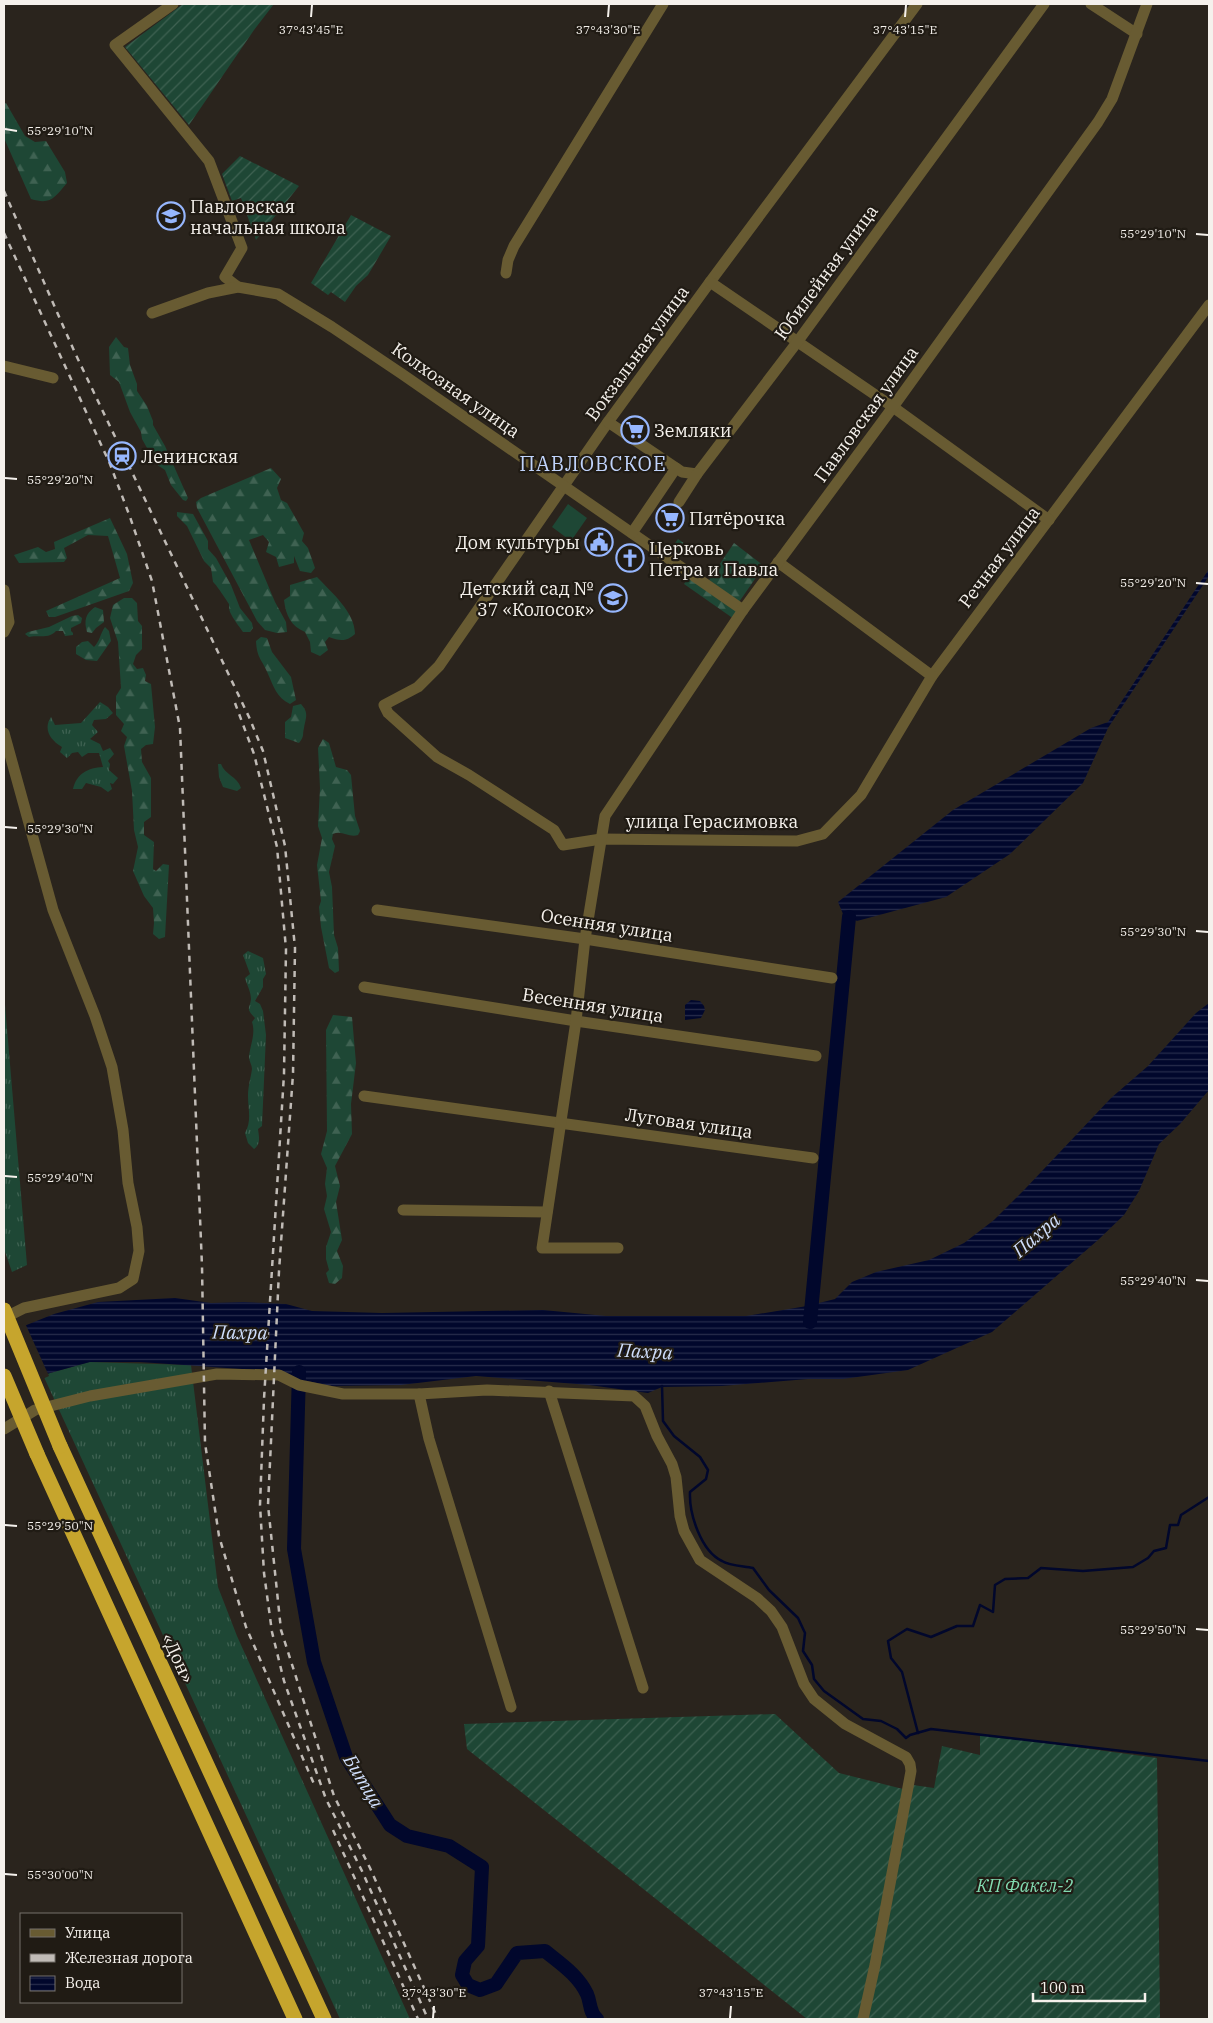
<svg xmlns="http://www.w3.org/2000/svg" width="1213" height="2023" font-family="'IBM Plex Serif',serif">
<defs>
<pattern id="grass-tufts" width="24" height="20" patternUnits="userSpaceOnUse" patternTransform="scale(1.25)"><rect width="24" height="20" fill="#1e4735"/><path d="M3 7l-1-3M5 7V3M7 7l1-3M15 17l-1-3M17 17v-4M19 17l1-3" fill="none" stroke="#3f6252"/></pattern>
<pattern id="forest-firs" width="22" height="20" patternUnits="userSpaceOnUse" patternTransform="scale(1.25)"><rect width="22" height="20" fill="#1e4735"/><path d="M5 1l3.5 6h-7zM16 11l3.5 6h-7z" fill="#3f6252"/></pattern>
<pattern id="park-dots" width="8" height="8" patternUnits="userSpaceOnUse" patternTransform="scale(1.25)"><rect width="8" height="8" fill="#1e4735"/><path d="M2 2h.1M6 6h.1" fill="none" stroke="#3f6252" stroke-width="1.8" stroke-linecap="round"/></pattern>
<pattern id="garden-furrows" width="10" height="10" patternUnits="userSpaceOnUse" patternTransform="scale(1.25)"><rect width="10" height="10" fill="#1e4735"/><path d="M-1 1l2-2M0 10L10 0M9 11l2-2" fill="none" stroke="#3f6252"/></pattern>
<pattern id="water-rules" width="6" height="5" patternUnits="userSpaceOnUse" patternTransform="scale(1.25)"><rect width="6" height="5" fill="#01072c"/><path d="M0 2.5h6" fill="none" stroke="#272c4b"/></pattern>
</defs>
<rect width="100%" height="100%" fill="#2a241d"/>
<g fill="url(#grass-tufts)">
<path d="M100 702 108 707 113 713 106 719 94 720 92 725 98 732 90 739 100 744 103 751 110 748 114 754 108 761 110 764 109 770 118 778 113 784 110 783 112 789 108 792 101 787 86 783 82 789H73C77 773 88 768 103 767L99 753H88L82 757 78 752 72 753 67 758 60 752 62 747C50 740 43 729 51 717L55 725 81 723Z"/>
<path d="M218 764H221C225 775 237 776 241 788L237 791 223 787 219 777Z"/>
<path d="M248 951 263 958 266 974 263 979V987L255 1001 260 1004 263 1011 266 1035 262 1126 258 1129C259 1137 261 1144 254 1149L248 1143 245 1133C252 1121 248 1109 248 1096 248 1086 251 1077 252 1069 252 1065 249 1061 249 1057 250 1045 256 1034 252 1022L255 1018C245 1008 250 1009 251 999 251 992 247 985 245 978L250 974 243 955Z"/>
<polygon points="4,993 27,1265 12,1272 4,1249"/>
<polygon points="89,1362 191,1365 218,1587 237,1636 410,2019 340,2019 43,1375"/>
</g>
<g fill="url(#forest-firs)">
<path d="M6 103 25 136 35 142 46 141 65 172 67 183C54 198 51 205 31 199L4 138V104Z"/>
<polygon points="116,337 124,347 128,348 130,365 137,384 137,391 147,406 153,421 153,425 165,446 188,498 186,501 183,500 171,485 165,470 156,464 142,439 141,432 130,412 119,382 110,375 109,347"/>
<polygon points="271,468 281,479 277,488 281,500 287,503 304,533 302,541 308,548 315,568 311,573 300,571 294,556 294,563 279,567 276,557 266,552 269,542 263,535 249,540 275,602 286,622 287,632 277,633 265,630 257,621 197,508 196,502 201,498"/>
<path d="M177 512 193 514 208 541V549L216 558 231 585 240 608 252 623 253 628 250 632H243C239 626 233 619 230 612 229 609 229 607 229 604 227 601 216 584 213 582L211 568 204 561 187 526 177 516Z"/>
<polygon points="110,518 127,554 133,583 129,591 55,617 49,617 46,611 120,578 108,536 88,535 64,548 67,558 64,562 19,563 14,555 38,547 46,552 55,549 54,542"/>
<polygon points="734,543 764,566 739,602 709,580"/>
<polygon points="689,576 738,611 734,619 684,584"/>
<path d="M317 577C331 592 355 612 355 634 346 642 340 641 329 637L325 642 328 650 320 656 311 652 310 642 305 632C291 626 286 616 284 600L290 596V585Z"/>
<polygon points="124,598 132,598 137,603 138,621 142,626 142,649 136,655 133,664 137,669 143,668 146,675 145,681 151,684 155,727 153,744 146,745 141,749 142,762 151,778 151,817 144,822 144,835 154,842 153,869 156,871 163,864 169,865 165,937 159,939 153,934 154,923 153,908 144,896 133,871 138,847 134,830 132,791 124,746 127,737 121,731 124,724 116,715 116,696 121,688 118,642 110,618 113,605"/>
<path d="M95 607 103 610 104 622 96 628 92 633 87 632C84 621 85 614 95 607Z"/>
<path d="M78 615 82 618 81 623 71 628V631L73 633V635L65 636 63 631H56C49 639 39 635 29 637L25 634 28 632 49 627 72 616Z"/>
<path d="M105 627 109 631 111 641 97 661 86 660 76 654V647L82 642 88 641 94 647C100 641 100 634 105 627Z"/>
<path d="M261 637 267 638 272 652 291 677 296 700 290 704C276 697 274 687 268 674 262 659 257 659 256 641Z"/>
<path d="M301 704C309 713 306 717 304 728 302 736 305 735 299 743L285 738V722L291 717 293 706Z"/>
<path d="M323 739 329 743 336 767 347 770 351 775 355 816 360 831 358 835C349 838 342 830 333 834L332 839 335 846 329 872 332 887 334 935 338 948 339 971 335 973 329 968 321 927 319 907 321 901 317 865 322 838 318 826 320 788 318 748Z"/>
<polygon points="333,1015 352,1017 356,1063 351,1104 352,1134 335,1166 340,1186 336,1202 342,1240 337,1251 343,1266 342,1278 335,1284 329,1283 326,1273 329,1270 326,1259 326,1247 331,1232 324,1209 327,1196 325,1184 327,1168 321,1154 327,1131 326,1030"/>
</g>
<polygon fill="url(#park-dots)" points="678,539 688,546 681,557 670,550"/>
<g fill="url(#garden-furrows)">
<polygon points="183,4 274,4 254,30 189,125 125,47"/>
<polygon points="240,156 299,186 256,240 241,198 232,201 222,174"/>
<polygon points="351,215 391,236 368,275 356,286 345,302 331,292 328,295 311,283"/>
<polygon points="775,1714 839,1773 907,1790 913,1785 934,1788 942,1746 980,1755 980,1734 1157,1758 1160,2019 807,2019 467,1749 464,1724"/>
</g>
<polygon fill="#1e4735" points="568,504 587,518 571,541 552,527"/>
<g fill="url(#water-rules)">
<polygon points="1209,569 1209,576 1108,728 1083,783 1010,854 946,897 857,921 843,914 838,902 953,810 1091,728 1108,722"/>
<polygon points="691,1000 700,1001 704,1006 705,1010 701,1018 685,1020 685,1005"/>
<polygon points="1209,1003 1209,1090 1180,1124 1159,1144 1139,1191 1124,1215 1098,1240 992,1332 908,1370 843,1379 808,1379 722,1386 662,1387 648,1393 589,1385 476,1376 401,1385 332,1386 307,1381 272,1371 140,1362 90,1362 43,1375 4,1334 54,1314 98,1302 175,1298 211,1303 243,1302 286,1304 312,1311 382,1313 543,1310 606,1316 746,1316 807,1306 835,1299 852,1282 876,1272 929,1260 964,1243 994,1220 1025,1189 1111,1098 1148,1066 1196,1013"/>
</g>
<polygon fill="#2a241d" points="25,1323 49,1376 4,1397 4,1331"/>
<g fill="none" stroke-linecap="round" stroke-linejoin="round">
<g stroke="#01072c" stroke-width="2.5">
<path d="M662 1386 663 1421 674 1436 700 1457 708 1470 706 1479 690 1492C689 1514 701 1551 722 1561 730 1566 744 1566 753 1568L769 1590 798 1618 805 1633 803 1651 812 1665 814 1679 824 1691 863 1719 881 1721 897 1729 906 1738 910 1735 931 1729 1209 1761"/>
<polyline points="918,1733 902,1672 891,1658 888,1641 907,1629 931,1637 957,1626 973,1626 980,1605 993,1612 995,1585 1005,1579 1028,1578 1041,1568 1083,1571 1133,1567 1148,1558 1154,1551 1166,1548 1170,1525 1178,1525 1181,1515 1209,1497"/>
</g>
<g stroke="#01072c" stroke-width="14">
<polyline points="810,1322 849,917"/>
<path d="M299 1372 294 1549 314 1662 346 1757 390 1825 407 1836 449 1846 482 1867 478 1946 465 1961 462 1975 468 1985 480 1990 496 1984 517 1953 545 1951C561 1964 578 1975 587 1994 591 2003 589 2012 597 2019"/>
</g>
<g stroke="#685b32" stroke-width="11">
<polyline points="173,4 115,45 209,161 242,248 225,277 238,287"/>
<polyline points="917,4 710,282 608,422 439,666 418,687 384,705 388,713 437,757 469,775 554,830 563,845 601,839 797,841 823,834 861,795 932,676 1209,305"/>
<polyline points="1091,4 1137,34"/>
<polyline points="506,273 508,260 514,246 663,4"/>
<polyline points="710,282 893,407 1049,520"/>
<polyline points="152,313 208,293 238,287 278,294 332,327 402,374 743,610"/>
<polyline points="4,366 53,378"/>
<polyline points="608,422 682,472 697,474 798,341 1044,4"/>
<polyline points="679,502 697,474"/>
<polyline points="632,533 676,468"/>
<polyline points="778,562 932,676"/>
<polyline points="4,590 9,622 4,632"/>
<polyline points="4,733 53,910 95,1016 112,1067 123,1130 128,1183 137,1227 139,1251 133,1279 119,1288 24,1308 4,1318"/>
<polyline points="377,910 585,939 832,978"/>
<polyline points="364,987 576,1021 816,1056"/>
<polyline points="364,1096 813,1158"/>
<polyline points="403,1210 547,1212"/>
<polyline points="618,1248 542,1248 576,1021 585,939 605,816 743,610 893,407 1098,122 1112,99 1147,4"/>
<polyline points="549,1391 643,1688"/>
<polyline points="419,1394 429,1439 511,1707"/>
<polyline points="4,1429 35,1410 90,1396 217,1374 279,1375 299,1385 343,1394 419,1394 487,1390 634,1396 645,1406 657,1436 672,1464 676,1477 680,1516 684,1531 700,1560 757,1598 771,1611 782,1627 804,1684 814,1699 845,1724 906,1757 910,1764 911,1771 875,1965 863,2019"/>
</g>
<g stroke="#c6a52d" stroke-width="15">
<polyline points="60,1446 324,2019"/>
<polyline points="37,1454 295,2019"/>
</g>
<g stroke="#c0bbb6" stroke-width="2.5" stroke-dasharray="6 6" stroke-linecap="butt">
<polyline points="4,191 75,353 249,717 263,751 285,846 295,948 293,1074 279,1271 268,1505 281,1630 334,1796 370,1868 438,2019"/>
<polyline points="4,233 110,464 130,517 152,581 180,728 202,1266 205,1443 219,1536 246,1627 314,1784"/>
<polyline points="235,703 254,754 277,847 286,949 284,1074 264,1399 260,1505 264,1573 272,1632 284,1681 326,1799 362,1871 428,2019"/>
<polyline points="333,1830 418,2019"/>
</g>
<g stroke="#c6a52d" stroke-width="15">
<polyline points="4,1310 60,1446"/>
<polyline points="4,1376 37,1454"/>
</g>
</g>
<path fill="none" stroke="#f5f1ec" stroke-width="2" d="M311 17 312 5M608 17 609 5M905 17 906 5M5 129 17 131M1196 234 1208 235M5 478 17 479M1196 583 1208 584M5 827 17 828M1196 931 1208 932M5 1176 17 1177M1196 1280 1208 1281M5 1525 17 1526M1196 1629 1208 1630M5 1874 17 1875M433 2018 434 2006M730 2018 731 2006"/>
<defs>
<g id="school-ring" transform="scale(1.4375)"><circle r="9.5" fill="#201b14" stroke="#96b6fd" stroke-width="1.5"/><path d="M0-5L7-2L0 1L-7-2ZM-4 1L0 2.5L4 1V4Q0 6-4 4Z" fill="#96b6fd"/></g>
<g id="supermarket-ring" transform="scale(1.4375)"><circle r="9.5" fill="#201b14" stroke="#96b6fd" stroke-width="1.5"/><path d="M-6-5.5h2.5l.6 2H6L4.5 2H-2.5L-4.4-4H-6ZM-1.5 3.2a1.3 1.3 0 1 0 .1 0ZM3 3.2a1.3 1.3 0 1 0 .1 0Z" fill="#96b6fd"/></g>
<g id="station-ring" transform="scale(1.4375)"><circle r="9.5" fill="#201b14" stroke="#96b6fd" stroke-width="1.5"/><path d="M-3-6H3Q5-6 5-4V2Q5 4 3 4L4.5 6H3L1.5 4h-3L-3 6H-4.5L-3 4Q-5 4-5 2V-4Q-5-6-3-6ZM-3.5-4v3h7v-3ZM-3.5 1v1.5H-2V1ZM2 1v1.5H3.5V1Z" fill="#96b6fd"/></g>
<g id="civic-ring" transform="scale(1.4375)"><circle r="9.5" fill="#201b14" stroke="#96b6fd" stroke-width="1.5"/><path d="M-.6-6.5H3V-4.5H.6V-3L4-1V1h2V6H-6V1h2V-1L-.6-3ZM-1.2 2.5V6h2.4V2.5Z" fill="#96b6fd"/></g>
<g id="church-ring" transform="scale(1.4375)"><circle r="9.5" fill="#201b14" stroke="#96b6fd" stroke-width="1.5"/><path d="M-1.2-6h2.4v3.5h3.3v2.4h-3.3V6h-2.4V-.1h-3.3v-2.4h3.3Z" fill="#96b6fd"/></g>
</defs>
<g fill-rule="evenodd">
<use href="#school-ring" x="171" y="216"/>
<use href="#supermarket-ring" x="635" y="430"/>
<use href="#station-ring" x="122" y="456"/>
<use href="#supermarket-ring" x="670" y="518"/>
<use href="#civic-ring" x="599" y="542"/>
<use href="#church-ring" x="630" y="558"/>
<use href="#school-ring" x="613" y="598"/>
</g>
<g text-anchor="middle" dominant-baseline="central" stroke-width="4.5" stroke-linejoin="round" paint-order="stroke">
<g font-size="18" fill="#f5f1ec" stroke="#201b14" text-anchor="start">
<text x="190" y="206">Павловская<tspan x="190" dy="21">начальная школа</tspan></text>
<text x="654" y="430">Земляки</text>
<text x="141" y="456">Ленинская</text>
<text x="689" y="518">Пятёрочка</text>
<text x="580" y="542" text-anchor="end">Дом культуры</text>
<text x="649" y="548">Церковь<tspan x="649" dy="21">Петра и Павла</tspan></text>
<text x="594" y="588" text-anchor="end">Детский сад №<tspan x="594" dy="21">37 «Колосок»</tspan></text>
</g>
<g font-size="18" fill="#f5f1ec" stroke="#201b14">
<text transform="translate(826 272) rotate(-54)">Юбилейная улица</text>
<text transform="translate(637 353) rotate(-54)">Вокзальная улица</text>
<text transform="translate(456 390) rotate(35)">Колхозная улица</text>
<text transform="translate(866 414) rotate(-54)">Павловская улица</text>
<text transform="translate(999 557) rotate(-53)">Речная улица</text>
<text x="712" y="821">улица Герасимовка</text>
<text transform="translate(607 925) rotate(9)">Осенняя улица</text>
<text transform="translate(593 1005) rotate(9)">Весенняя улица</text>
<text transform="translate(689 1123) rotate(8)">Луговая улица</text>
<text transform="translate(178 1658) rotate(65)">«Дон»</text>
</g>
<g font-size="18" font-style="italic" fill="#82dbb1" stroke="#201b14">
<text x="1025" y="1885">КП Факел-2</text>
</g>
<g font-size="19" font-style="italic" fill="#cfdefb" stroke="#201b14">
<text transform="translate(1036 1235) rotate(-41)">Пахра</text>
<text transform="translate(240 1332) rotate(1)">Пахра</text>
<text transform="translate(645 1351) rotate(3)">Пахра</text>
<text transform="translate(364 1781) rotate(59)">Битца</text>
</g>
<g font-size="20" letter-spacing="1" fill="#c0d3fb" stroke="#201b14">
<text x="593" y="463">ПАВЛОВСКОЕ</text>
</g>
</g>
<g font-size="12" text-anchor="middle" fill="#f5f1ec" stroke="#201b14" stroke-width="4.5" stroke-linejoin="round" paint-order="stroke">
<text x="311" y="34">37°43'45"E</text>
<text x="608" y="34">37°43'30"E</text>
<text x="905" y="34">37°43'15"E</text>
<text x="60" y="135">55°29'10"N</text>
<text x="1153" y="238">55°29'10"N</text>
<text x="60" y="484">55°29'20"N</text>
<text x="1153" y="587">55°29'20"N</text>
<text x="60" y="833">55°29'30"N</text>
<text x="1153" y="936">55°29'30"N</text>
<text x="60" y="1182">55°29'40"N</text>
<text x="1153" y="1285">55°29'40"N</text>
<text x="60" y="1530">55°29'50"N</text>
<text x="1153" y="1634">55°29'50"N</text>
<text x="60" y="1879">55°30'00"N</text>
<text x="434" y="1997">37°43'30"E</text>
<text x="731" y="1997">37°43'15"E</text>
</g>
<rect width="1213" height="2023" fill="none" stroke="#f5f1ec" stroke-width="10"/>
<rect x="20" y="1913" width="162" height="90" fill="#201b14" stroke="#75716a"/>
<rect x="30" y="1929" width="25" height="8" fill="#685b32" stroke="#75716a"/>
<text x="65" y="1938" font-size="15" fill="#f5f1ec">Улица</text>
<rect x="30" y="1954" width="25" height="8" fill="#c0bbb6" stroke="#75716a"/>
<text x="65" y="1963" font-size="15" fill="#f5f1ec">Железная дорога</text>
<rect x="30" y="1976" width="25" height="15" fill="url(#water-rules)" stroke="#75716a"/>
<text x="65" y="1988" font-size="15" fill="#f5f1ec">Вода</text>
<path d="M1033 1993v8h112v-8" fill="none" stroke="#f5f1ec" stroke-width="2.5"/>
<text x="1040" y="1993" font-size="15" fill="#f5f1ec" stroke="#201b14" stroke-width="4" paint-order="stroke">100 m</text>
</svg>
